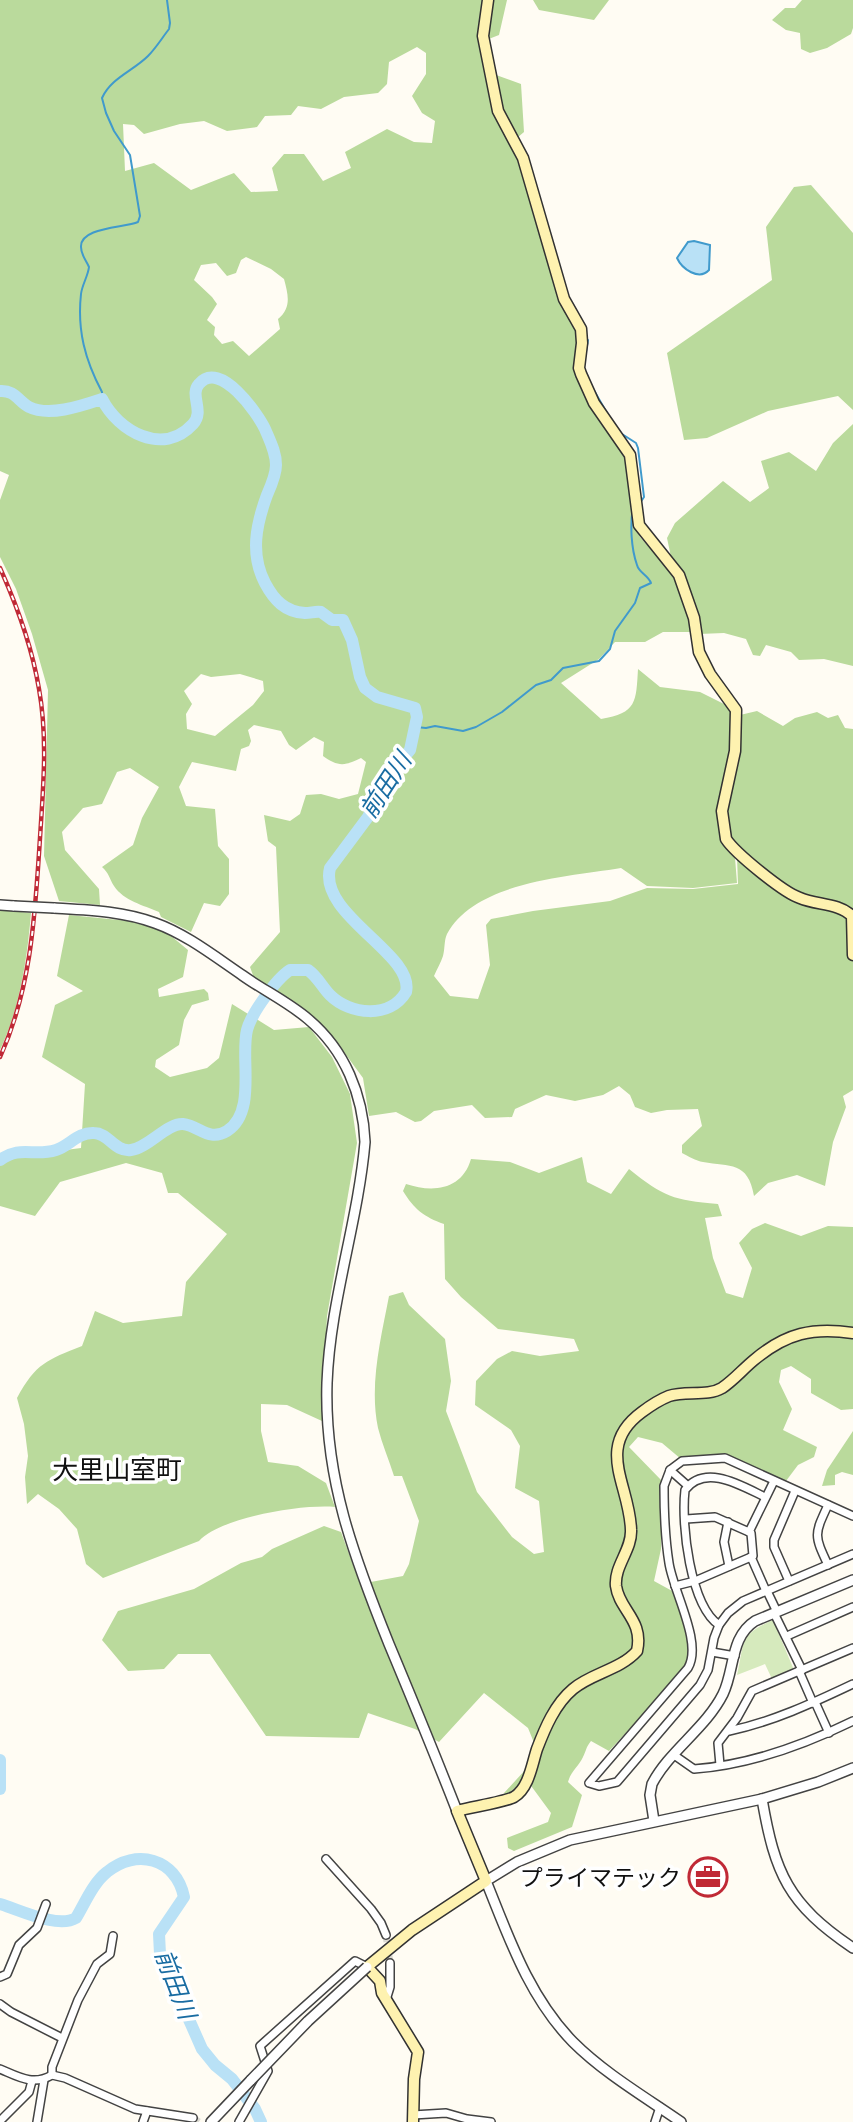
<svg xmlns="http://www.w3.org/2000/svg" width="853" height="2122" font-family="'IBM Plex Serif','Noto Sans JP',serif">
<rect width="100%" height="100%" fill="#fffcf3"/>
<path fill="#d6eabd" d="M773 1620 794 1670 772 1679 765 1664 737 1675C745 1642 738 1635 773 1620Z"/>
<g fill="#bada9c" fill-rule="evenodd">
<path d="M0 0H507L499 35 481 42 485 71 521 84 524 132 511 143 522 166 580 341 577 370 585 397 623 453 629 471 632 520 640 537 679 582 689 610 690 632H663L645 642H615L599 659 561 683 601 719C637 713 636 702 638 669L660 687 700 692 730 707 733 738 719 806 721 837 735 858 737 883 693 888 647 886 621 868C568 877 476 881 447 934 444 940 445 949 443 956 441 962 437 969 434 976L450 996 478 999 490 965 486 925 491 919 533 911 610 901 647 888 693 889 738 884 737 857 725 818 740 715 757 711 783 726 795 718 817 712 828 718 838 715 845 728 853 729V1090L843 1096 846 1107 833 1142 825 1186 797 1175 768 1183 754 1196C748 1161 730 1167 703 1162 696 1161 688 1156 682 1153V1145L702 1126 698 1109 667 1110 651 1113 635 1107 630 1095 619 1086 603 1095 575 1101 546 1095 515 1109 512 1117 485 1118 472 1105 434 1111 421 1121 415 1122 396 1112 369 1116 363 1078 341 1048 320 1024 254 978 250 967 280 932 276 847 268 841 264 815 290 821 300 814 306 795 321 794 339 799 358 794 366 762 361 758C345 766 338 767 323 756L324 742 314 737 296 750 289 745 281 731 254 725 248 730 251 741 249 746 241 749 236 771 192 762 179 787 186 806 215 809 218 846 229 859V894L220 906 204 903 191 932 161 917 159 912C143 905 124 901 114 886 109 878 109 873 102 867L133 845 142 818 159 787 130 768 117 772 102 804 83 808 62 832 65 850 99 889 100 905 59 901 44 856 48 690 32 634 16 589 0 557V500L9 475 0 471ZM417 47 426 53V74L412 96 422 113 435 121 432 143 414 142 387 129 345 152 351 168 323 181 304 154H284L272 168 278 191 251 192 234 173 191 190 154 163 125 171 123 124 134 125 144 134 180 124 204 121 227 131 257 127 265 116 291 115 298 106 321 109 344 97 378 93 387 84 389 62ZM246 257 271 269 284 279C288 294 292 308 278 319L280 329 249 356 233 341 222 344 214 335 215 327 207 320 217 304 212 297 194 280 201 265 216 263 227 276 236 273 241 260ZM201 674 211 677 240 674 263 681 264 691 253 705 215 736 187 729 186 714 192 704 184 691Z"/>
<polygon points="533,0 609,0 594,20 539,10"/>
<polygon points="802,0 853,0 853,28 851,34 827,48 810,53 801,49 800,33 786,30 772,20 785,8 795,8"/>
<polygon points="811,185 853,233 853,410 838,396 768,411 707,438 684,440 667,353 772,280 766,227 794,187"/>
<polygon points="853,424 853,666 824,659 799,660 791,652 766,645 760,656 753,655 746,639 724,633 699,634 682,573 671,557 667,538 675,523 723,481 750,502 769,488 761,461 789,452 816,471 833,443"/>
<path d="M0 910 31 913C27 960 20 1007 0 1050Z"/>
<path d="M69 915 129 921 165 931 188 950 183 977 158 989 159 997 204 989 208 993 209 1000 192 1005 184 1020 179 1045 156 1060 155 1067 170 1077 207 1068 219 1058 232 1004 274 1030 309 1027 332 1057 350 1094 357 1143 327 1316 322 1421 287 1405 261 1404V1431L268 1462 298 1466 326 1483 335 1507C303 1504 221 1517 199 1541L103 1578 86 1564 77 1529 59 1509 38 1494 27 1504 25 1477 28 1456 24 1424 17 1398C36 1363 47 1360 82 1346L95 1311 123 1323 182 1316 186 1282 227 1234 178 1193H168L162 1173 126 1163 60 1182 35 1216 0 1206V1165L19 1156 81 1148 85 1084 42 1057 55 1005 83 991 57 976Z"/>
<path d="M582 1157 587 1182 611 1194 629 1169C664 1197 673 1200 718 1204L722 1216 705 1218 713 1258 726 1293 743 1298 752 1268 739 1243 752 1229 765 1223 801 1236 828 1226 853 1227V1409L841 1410 811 1393V1379L791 1366 781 1370 779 1382 792 1409 783 1430 817 1447 814 1457 798 1465 786 1481 730 1457 681 1459 662 1443 638 1437 629 1447 662 1481 661 1549 654 1581 674 1592 690 1642 687 1667 609 1751 591 1741C586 1747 586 1751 583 1757 579 1766 571 1771 568 1782L582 1795 572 1827 514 1851 508 1848 507 1838 548 1822 551 1813 529 1783 520 1784 506 1795 504 1793 539 1755 528 1728 484 1693 439 1742 415 1729 368 1713 359 1738 266 1736 210 1654H178L164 1669 128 1671 102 1640 118 1611 194 1589 241 1563 262 1557 272 1549 324 1526 341 1532 360 1584 403 1576 409 1564 419 1521 402 1476H394C389 1460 382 1444 378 1428 369 1385 381 1338 389 1296L403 1292 409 1305 445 1339 451 1381 446 1411 477 1492 512 1537 534 1554 544 1552 539 1501 515 1488 520 1446 511 1430 475 1405 476 1381 497 1359 512 1351 540 1356 579 1351 574 1339 498 1329 461 1297 445 1279 444 1224C424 1217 414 1209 403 1191L406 1184C433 1193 462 1190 471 1159L510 1162 539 1173Z"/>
<polygon points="853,1431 853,1475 842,1472 835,1475 835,1485 822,1486 827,1470"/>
</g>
<path fill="#b9e1f6" stroke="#409acc" stroke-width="2" d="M694 241 710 245 709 270C699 281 682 269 677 258L688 242Z"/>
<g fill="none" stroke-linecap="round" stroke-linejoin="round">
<g stroke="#409acc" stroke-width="2">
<polyline points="584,363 588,340"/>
<polyline points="592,387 607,413"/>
<path d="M102 399V392C85 360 77 330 81 294 82 285 88 276 89 267 86 260 81 255 81 247 80 227 124 228 138 222L140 216 130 155 114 131 106 113 102 98C111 78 133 71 148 56 156 48 162 38 169 29L170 23 167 0"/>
<polyline points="622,434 636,443 638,448 644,497 640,503"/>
<path d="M416 727 426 728 435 726 463 731 476 727 502 712 536 685 551 680 563 668 599 661 610 649 615 631 635 603 640 588 651 583C648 575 639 573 637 565 631 548 630 525 633 507"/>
</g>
<g stroke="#b9e1f6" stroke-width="12">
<path d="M0 391C15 390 18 401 29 407 49 417 81 406 102 399 118 431 163 457 193 424 205 411 189 395 199 384 220 359 258 414 265 429 270 441 276 452 276 465 276 475 271 486 267 495 256 525 250 554 265 583 274 600 285 612 305 613 311 613 316 611 321 612L332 620H343L352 640 360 677 365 688 377 697 415 708 417 717 410 750 386 779 368 817 330 868C318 915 415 954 406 992 390 1019 350 1015 330 995 322 987 318 977 308 970H290C276 979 251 1014 247 1030 240 1058 257 1112 227 1131 209 1142 200 1126 183 1124 167 1123 148 1148 131 1150 114 1152 109 1133 94 1133 78 1132 69 1146 56 1150 33 1157 21 1145 0 1160"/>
<polyline points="0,1760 0,1789"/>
<path d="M0 1904C20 1910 58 1929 76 1918 85 1903 93 1883 107 1872 136 1848 176 1858 184 1897L159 1934 160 1954 202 2049 215 2065 232 2079 255 2109 261 2122"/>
</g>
<g stroke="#dbd9d1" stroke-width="7" stroke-dasharray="7 3.5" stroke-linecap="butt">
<polyline points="386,1935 390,1963"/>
<polyline points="193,2118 199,2122"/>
</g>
<g stroke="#434343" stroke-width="10">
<g id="minor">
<polyline points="670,1470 688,1486"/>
<path d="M828 1505C814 1535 814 1535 828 1565"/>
<path d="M853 1516 725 1458 682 1461 670 1470 664 1486C664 1511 665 1538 669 1563 673 1591 703 1643 688 1668L589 1783 599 1786 617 1782 700 1685 708 1670 714 1638 719 1625 728 1613 743 1601 853 1554"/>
<polyline points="686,1519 715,1517 749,1532"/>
<polyline points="728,1522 724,1542 729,1566"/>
<polyline points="789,1581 774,1547 774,1540 795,1491"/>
<polyline points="675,1586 695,1581 751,1557"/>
<polyline points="766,1591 751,1557 753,1556 751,1533 749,1532 774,1481"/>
<polyline points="767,1591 777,1612"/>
<polyline points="774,1613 802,1670"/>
<path d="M719 1625C690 1605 681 1524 685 1490 705 1463 742 1486 765 1497"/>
<polyline points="787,1636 853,1607"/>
<polyline points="712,1652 735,1656"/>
<polyline points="799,1671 813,1703"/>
<polyline points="815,1702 829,1733"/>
<path d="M729 1731C772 1722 813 1703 853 1684"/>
<path d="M674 1755 694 1769C749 1765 804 1745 853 1721"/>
<polyline points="720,1765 718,1743 737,1718 752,1691 853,1648"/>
<polyline points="326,1859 371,1909 381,1923 386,1935"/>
<polyline points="0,1977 7,1974 19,1945 37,1928 46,1904"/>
<polyline points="386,2000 390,1987 390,1963"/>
<polyline points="0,2004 11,2012 62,2038"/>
<path d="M0 2069C19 2077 33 2086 52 2075L65 2078 135 2109 193 2118"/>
<polyline points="52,2075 52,2067 78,2000 97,1964 110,1954 113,1936"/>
<polyline points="413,2115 446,2113 467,2119 491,2122"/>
<polyline points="0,2121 29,2092 32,2081"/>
<polyline points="37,2122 44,2080"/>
<polyline points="143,2122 147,2111"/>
<polyline points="239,2122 268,2071 260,2046 355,1961 367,1967"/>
<polyline points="655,2122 660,2107"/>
</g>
</g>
<g stroke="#434343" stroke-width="12">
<g id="tertiary">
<polyline points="0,905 14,906"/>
<path d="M54 908C88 910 122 911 155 923 186 934 214 956 242 975 263 990 288 1002 308 1019 345 1050 363 1095 365 1142 358 1223 330 1301 327 1383 324 1478 354 1557 389 1644 412 1699 435 1755 457 1811"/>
<path d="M762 1799C775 1874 788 1904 853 1948"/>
<path d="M654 1821 650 1795 652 1784C669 1751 706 1728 723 1694 735 1669 730 1637 755 1621L853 1580"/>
<polyline points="211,2122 251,2080"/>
<path d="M681 2122C645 2097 604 2073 573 2042 529 1997 509 1938 486 1881L517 1862 570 1840 762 1799 818 1782 853 1768"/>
</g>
</g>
<g stroke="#323232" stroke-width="13">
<g id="secondary">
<path d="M488 0 483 36 498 111 523 158 564 299 581 329 582 343 579 368 581 374 594 403 630 455 639 525 679 575 694 618 699 652 710 674 736 710 735 751 722 811 726 839C735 853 784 893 800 898 816 905 839 903 852 916L853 955"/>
<path d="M413 2122 414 2079 418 2052 382 1993 380 1981 367 1967 412 1930 486 1881 457 1811C471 1807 505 1802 514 1797 529 1788 532 1764 537 1749 545 1728 555 1704 573 1689 592 1673 620 1670 637 1651 644 1620 619 1610 616 1586 614 1566 632 1550 631 1530 630 1485 594 1447 642 1412 650 1406 659 1400 669 1396 685 1390 707 1397 722 1388 734 1380 743 1369 754 1360 786 1333 813 1327 853 1333"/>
</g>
</g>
<use href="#minor" stroke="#fff" stroke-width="7"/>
<use href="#tertiary" stroke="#fff" stroke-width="9"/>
<use href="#secondary" stroke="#fef2b0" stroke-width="10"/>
<g stroke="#c02936" stroke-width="4.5">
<path id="rail" d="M0 568C18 608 32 647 39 689 48 739 43 789 40 838 35 913 32 987 0 1057"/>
</g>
<use href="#rail" stroke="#fff" stroke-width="2" stroke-dasharray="5" stroke-linecap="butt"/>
<g stroke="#434343" stroke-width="12" stroke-linecap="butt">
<g id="tertiary-bridge">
<polyline points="14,906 54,908"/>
<polyline points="251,2080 308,2021 367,1967"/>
</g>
</g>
<use href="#tertiary-bridge" stroke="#fff" stroke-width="9"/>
</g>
<defs>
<g id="office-ring" transform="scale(2.0125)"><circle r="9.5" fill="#fff" stroke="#c02936" stroke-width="1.5"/><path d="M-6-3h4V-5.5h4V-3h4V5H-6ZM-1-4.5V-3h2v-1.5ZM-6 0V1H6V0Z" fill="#c02936"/></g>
</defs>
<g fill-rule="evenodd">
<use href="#office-ring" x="708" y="1877"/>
</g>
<g text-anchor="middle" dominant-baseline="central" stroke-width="7" stroke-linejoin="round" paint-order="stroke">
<g font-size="23" fill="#101010" stroke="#fff" text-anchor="end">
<text x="681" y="1877">プライマテック</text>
</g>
<g font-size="24" font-style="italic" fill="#196ca2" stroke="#fff">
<text transform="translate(385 785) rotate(-57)">前田川</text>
<text transform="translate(176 1984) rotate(69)">前田川</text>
</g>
<g font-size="26" fill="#101010" stroke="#fff">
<text x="117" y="1469">大里山室町</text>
</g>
</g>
</svg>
